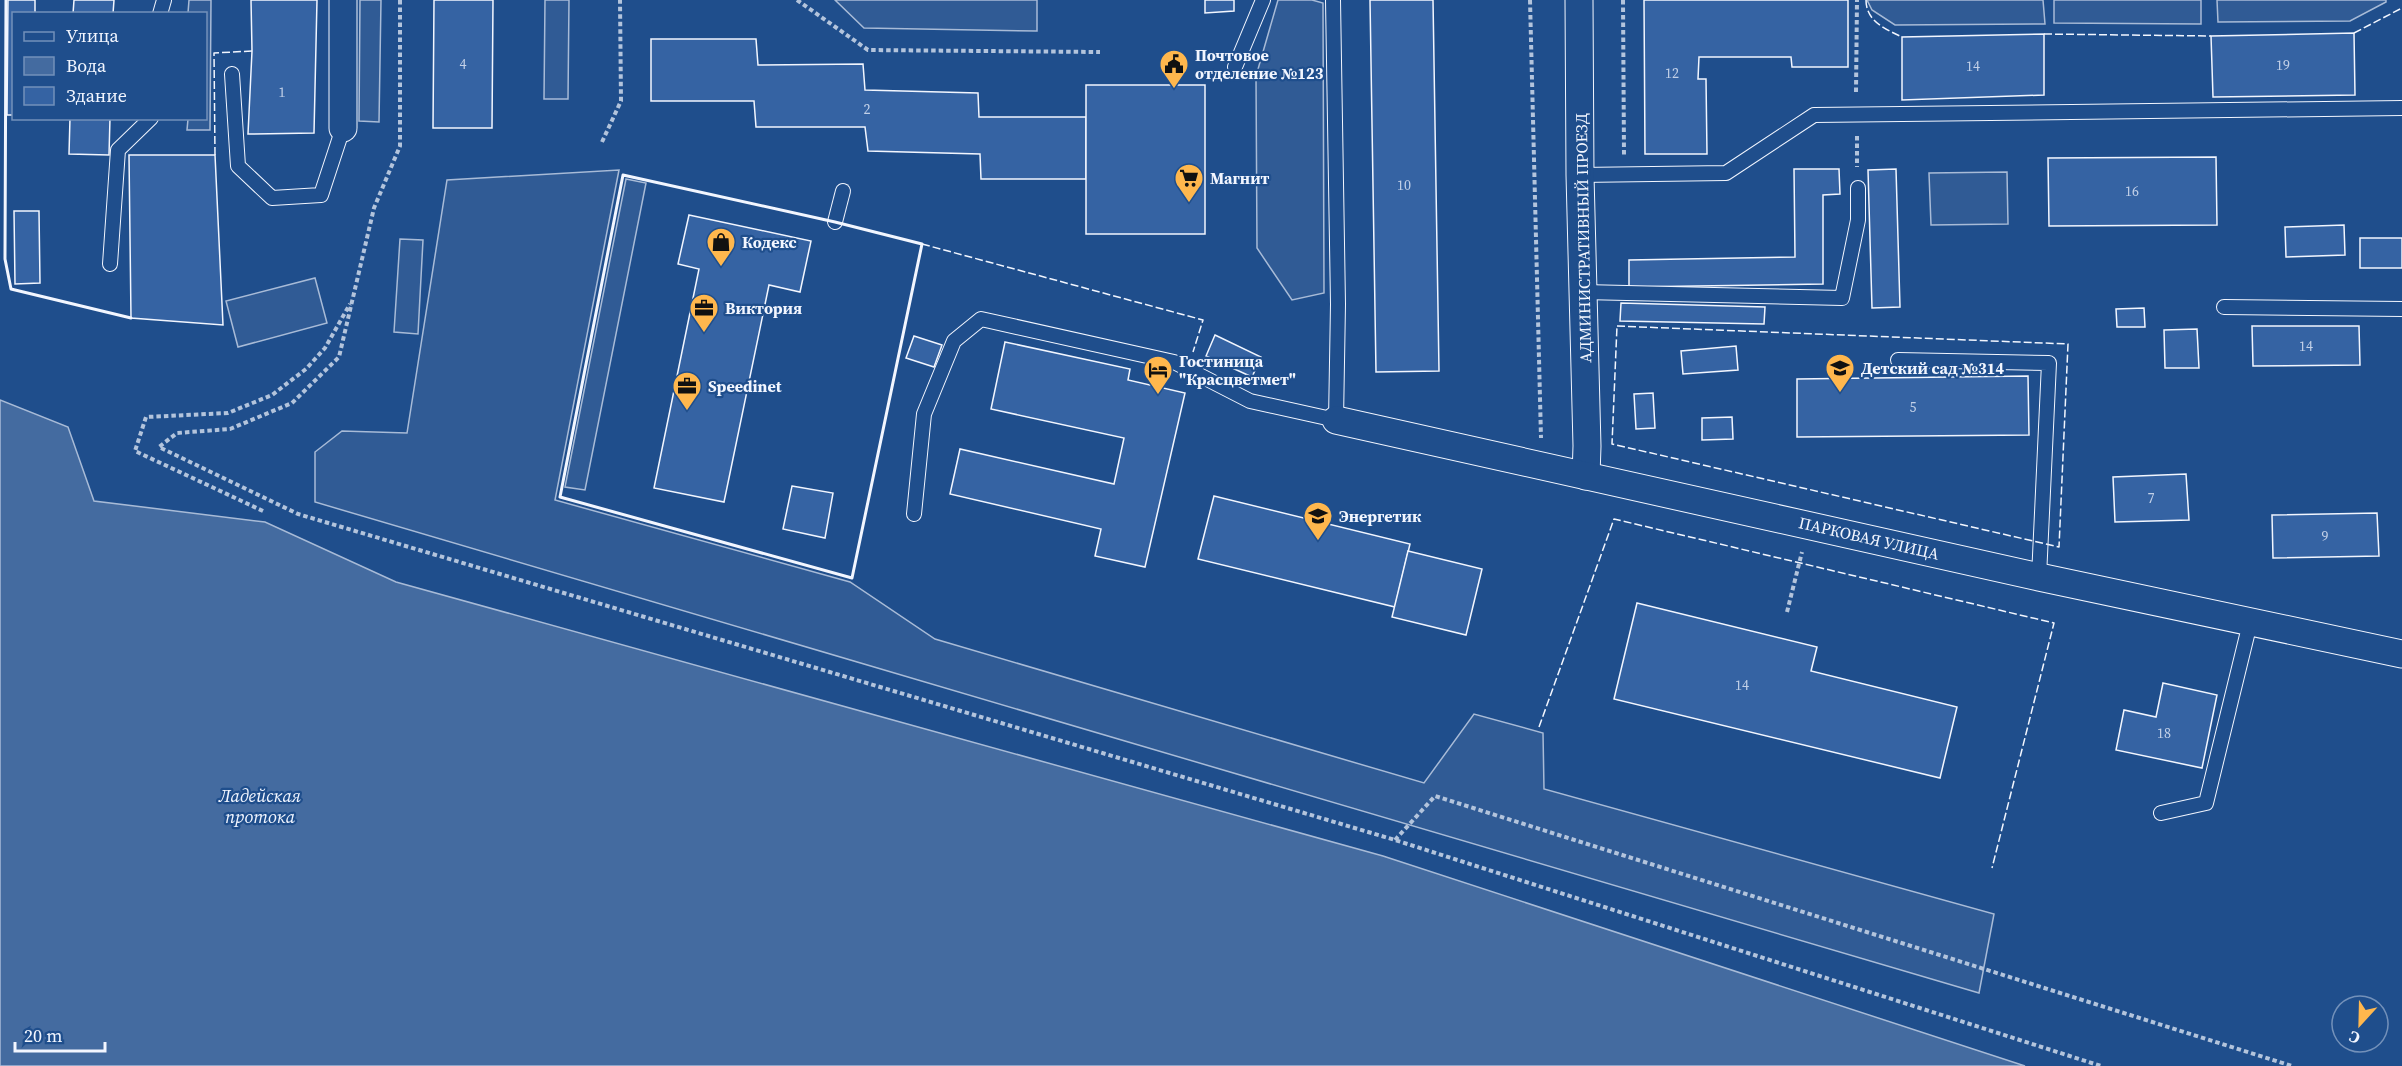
<svg xmlns="http://www.w3.org/2000/svg" width="2402" height="1066" font-family="'Source Serif 4',serif">
<rect width="100%" height="100%" fill="#1f4e8c"/>
<g fill="#305b95" stroke="#a8bbd7" stroke-width="1.5">
<polygon points="189,0 211,0 210,130 187,130 188,119 206,118 206,14 188,13"/>
<polygon points="360,0 381,0 379,122 359,121"/>
<polygon points="545,0 569,0 568,99 544,99"/>
<polygon points="835,0 1037,0 1037,31 864,28"/>
<polygon points="1278,0 1312,0 1323,3 1324,293 1292,300 1257,248 1256,76"/>
<polygon points="1867,0 2043,0 2045,24 1895,25 1872,10"/>
<polygon points="2054,0 2201,0 2201,24 2054,23"/>
<polygon points="2217,0 2386,0 2386,2 2350,21 2218,22"/>
<polygon points="619,170 555,500 850,582 935,639 1424,783 1474,714 1543,733 1544,789 1994,914 1979,993 315,502 315,452 342,431 407,433 447,180"/>
<polygon points="2007,172 2008,224 1931,225 1929,173"/>
<polygon points="626,179 646,183 585,490 565,487"/>
<polygon points="400,239 423,240 418,334 394,332"/>
<polygon points="315,278 327,323 238,347 226,301"/>
</g>
<polygon fill="#446ba0" stroke="#a8bbd7" stroke-width="1.5" points="0,400 68,427 94,501 265,522 396,582 1383,856 2025,1066 0,1066"/>
<g fill="#3563a3" stroke="#f2f6ff" stroke-width="1.5">
<polygon points="8,0 35,0 35,14 14,14 14,115 7,115"/>
<polygon points="74,0 114,0 113,14 73,14"/>
<polygon points="251,0 317,0 314,133 248,134 252,51"/>
<polygon points="434,0 493,0 492,128 433,128"/>
<polygon points="1205,0 1234,0 1234,11 1205,13"/>
<polygon points="1370,0 1433,0 1439,371 1376,372"/>
<polygon points="1644,0 1848,0 1848,67 1792,67 1791,57 1699,57 1698,79 1706,79 1707,154 1645,154"/>
<polygon points="2354,33 2355,95 2213,97 2211,36"/>
<polygon points="2044,34 2044,95 1902,100 1902,37"/>
<polygon points="651,39 756,39 758,65 863,64 865,90 978,93 979,117 1086,117 1086,179 981,179 980,154 868,151 865,127 756,127 754,101 651,101"/>
<rect x="1086" y="85" width="119" height="149"/>
<polygon points="70,118 110,118 109,155 69,154"/>
<polygon points="129,155 215,155 223,325 131,318"/>
<polygon points="2216,157 2217,225 2049,226 2048,158"/>
<polygon points="1794,169 1839,169 1840,194 1823,195 1823,284 1629,287 1629,260 1795,257"/>
<polygon points="1896,169 1900,307 1872,308 1868,170"/>
<polygon points="14,211 39,211 40,283 15,284"/>
<polygon points="689,215 811,241 800,292 769,285 724,502 654,488 699,269 678,264"/>
<polygon points="2344,225 2345,255 2286,257 2285,227"/>
<rect x="2360" y="238" width="42" height="30"/>
<polygon points="1621,303 1765,307 1764,324 1620,321"/>
<polygon points="2144,308 2145,327 2117,327 2116,309"/>
<polygon points="2252,326 2359,326 2360,365 2253,366"/>
<polygon points="2197,329 2199,368 2165,368 2164,330"/>
<polygon points="1215,335 1261,357 1252,377 1206,356"/>
<polygon points="914,336 942,345 934,367 906,358"/>
<polygon points="1005,342 1130,369 1128,380 1185,393 1145,567 1095,556 1101,529 950,494 960,449 1114,484 1124,438 991,409"/>
<polygon points="1736,346 1738,370 1683,374 1681,351"/>
<polygon points="2028,376 2029,435 1797,437 1797,379"/>
<polygon points="1653,393 1655,428 1636,429 1634,394"/>
<polygon points="1732,417 1733,439 1702,440 1702,418"/>
<polygon points="2186,474 2189,520 2115,522 2113,477"/>
<polygon points="792,486 833,493 825,538 783,529"/>
<polygon points="1214,496 1410,544 1395,607 1198,559"/>
<polygon points="2377,513 2379,556 2273,558 2272,515"/>
<polygon points="1408,551 1482,569 1466,635 1392,617"/>
<polygon points="1637,603 1817,647 1811,671 1957,707 1940,778 1614,699"/>
<polygon points="2163,683 2217,695 2202,768 2116,750 2124,710 2156,717"/>
</g>
<g fill="none" stroke-linecap="round" stroke-linejoin="round">
<g stroke="#f2f6ff" stroke-width="16">
<g id="lane">
<polyline points="160,14 164,0"/>
<polyline points="1235,67 1263,0"/>
<polyline points="232,74 238,166 272,198 321,195 343,128"/>
<polyline points="1580,175 1726,173 1814,115 2402,108"/>
<polyline points="835,222 843,191"/>
<polyline points="110,264 118,150 151,118"/>
<polyline points="1583,292 1842,298 1858,220 1858,188"/>
<polyline points="2224,307 2402,309"/>
<polyline points="1898,360 2049,363 2039,577"/>
<polyline points="914,514 924,414 954,341 981,319 1174,362 1250,401 1336,420 1338,304 1333,0"/>
<polyline points="2161,813 2206,803 2250,623"/>
</g>
</g>
<g stroke="#f2f6ff" stroke-width="29">
<g id="street">
<polyline points="343,0 343,128"/>
<polyline points="1579,0 1580,175 1587,446 1586,476"/>
<polyline points="1336,420 2039,577 2402,654"/>
</g>
</g>
<g stroke="#b3c4dc" stroke-width="4" stroke-dasharray="4.5 3" stroke-linecap="butt">
<polyline points="400,0 400,146 374,208 339,357 292,403 230,429 177,433 159,447 298,514 1395,840 2101,1066"/>
<polyline points="797,0 868,50 1100,52"/>
<polyline points="1530,0 1541,438"/>
<polyline points="1623,0 1624,155"/>
<polyline points="1856,92 1857,0"/>
<polyline points="1857,136 1857,167"/>
<polyline points="602,142 621,101 620,0"/>
<polyline points="263,511 135,451 146,417 228,413 272,395 306,369 325,348 350,304"/>
<polyline points="1787,612 1802,552"/>
<polyline points="1395,840 1435,796 2292,1066"/>
</g>
<use href="#lane" stroke="#1f4e8c" stroke-width="14"/>
<use href="#street" stroke="#1f4e8c" stroke-width="27"/>
<g stroke="#f2f6ff" stroke-width="1.5" stroke-dasharray="8 3" stroke-linecap="butt">
<path d="M1866 0C1866 21 1885 29 1902 37"/>
<polyline points="2354,33 2402,8"/>
<polyline points="2044,34 2211,36"/>
<polyline points="215,155 214,53 252,51"/>
<polyline points="922,244 1203,320 1193,352"/>
<polygon points="1617,326 2068,344 2059,547 1612,444"/>
<polyline points="1539,727 1614,519 2054,623 1992,868"/>
</g>
<g stroke="#f2f6ff" stroke-width="3">
<polyline points="6,0 5,259 11,289 131,318"/>
<polygon points="623,175 835,222 922,244 852,578 560,497"/>
</g>
</g>
<defs>
<g id="civic-pin" transform="scale(1.5)"><path d="M0 17L-7.5 6A9.5 9.5 0 1 1 7.5 6Z" fill="#ffb74d" stroke="#1f4e8c"/><path d="M-.6-6.5H3V-4.5H.6V-3L4-1V1h2V6H-6V1h2V-1L-.6-3ZM-1.2 2.5V6h2.4V2.5Z" fill="#111"/></g>
<g id="supermarket-pin" transform="scale(1.5)"><path d="M0 17L-7.5 6A9.5 9.5 0 1 1 7.5 6Z" fill="#ffb74d" stroke="#1f4e8c"/><path d="M-6-5.5h2.5l.6 2H6L4.5 2H-2.5L-4.4-4H-6ZM-1.5 3.2a1.3 1.3 0 1 0 .1 0ZM3 3.2a1.3 1.3 0 1 0 .1 0Z" fill="#111"/></g>
<g id="shop-pin" transform="scale(1.5)"><path d="M0 17L-7.5 6A9.5 9.5 0 1 1 7.5 6Z" fill="#ffb74d" stroke="#1f4e8c"/><path d="M-5-2.5h2.3a2.7 3.5 0 0 1 5.4 0H5L5.5 6h-11ZM-1.5-2.5h3a1.5 2.3 0 0 0-3 0Z" fill="#111"/></g>
<g id="office-pin" transform="scale(1.5)"><path d="M0 17L-7.5 6A9.5 9.5 0 1 1 7.5 6Z" fill="#ffb74d" stroke="#1f4e8c"/><path d="M-6-3h4V-5.5h4V-3h4V5H-6ZM-1-4.5V-3h2v-1.5ZM-6 0V1H6V0Z" fill="#111"/></g>
<g id="school-pin" transform="scale(1.5)"><path d="M0 17L-7.5 6A9.5 9.5 0 1 1 7.5 6Z" fill="#ffb74d" stroke="#1f4e8c"/><path d="M0-5L7-2L0 1L-7-2ZM-4 1L0 2.5L4 1V4Q0 6-4 4Z" fill="#111"/></g>
<g id="hotel-pin" transform="scale(1.5)"><path d="M0 17L-7.5 6A9.5 9.5 0 1 1 7.5 6Z" fill="#ffb74d" stroke="#1f4e8c"/><path d="M-6-4.5h1.5V1H6V5H4.5V3h-9V5H-6ZM-4 0a1.8 1.8 0 1 1 3.6 0ZM.5 0V-2.5h3Q6-2.5 6 0Z" fill="#111"/></g>
<g id="university-pin" transform="scale(1.5)"><path d="M0 17L-7.5 6A9.5 9.5 0 1 1 7.5 6Z" fill="#ffb74d" stroke="#1f4e8c"/><path d="M0-5L7-2L0 1L-7-2ZM-4 1L0 2.5L4 1V4Q0 6-4 4Z" fill="#111"/></g>
</defs>
<g fill-rule="evenodd">
<use href="#civic-pin" x="1174" y="64"/>
<use href="#supermarket-pin" x="1189" y="178"/>
<use href="#shop-pin" x="721" y="242"/>
<use href="#office-pin" x="704" y="308"/>
<use href="#school-pin" x="1840" y="368"/>
<use href="#hotel-pin" x="1158" y="370"/>
<use href="#office-pin" x="687" y="386"/>
<use href="#university-pin" x="1318" y="516"/>
</g>
<g text-anchor="middle" dominant-baseline="central" stroke-width="4.5" stroke-linejoin="round" paint-order="stroke">
<g font-size="14" fill="#c3d1e8">
<text x="463" y="64">4</text>
<text x="2283" y="65">19</text>
<text x="1973" y="66">14</text>
<text x="1672" y="73">12</text>
<text x="282" y="92">1</text>
<text x="867" y="109">2</text>
<text x="1404" y="185">10</text>
<text x="2132" y="191">16</text>
<text x="2306" y="346">14</text>
<text x="1913" y="407">5</text>
<text x="2151" y="498">7</text>
<text x="2325" y="536">9</text>
<text x="1742" y="685">14</text>
<text x="2164" y="733">18</text>
</g>
<g font-size="16" font-weight="bold" fill="#f2f6ff" stroke="#1f4e8c" text-anchor="start">
<text x="1195" y="55">Почтовое<tspan x="1195" dy="18">отделение №123</tspan></text>
<text x="1210" y="178">Магнит</text>
<text x="742" y="242">Кодекс</text>
<text x="725" y="308">Виктория</text>
<text x="1179" y="361">Гостиница<tspan x="1179" dy="18">"Красцветмет"</tspan></text>
<text x="1861" y="368">Детский сад №314</text>
<text x="708" y="386">Speedinet</text>
<text x="1339" y="516">Энергетик</text>
</g>
<g font-size="16" fill="#f2f6ff" stroke="#1f4e8c">
<text transform="translate(1583 238) rotate(-91)">АДМИНИСТРАТИВНЫЙ ПРОЕЗД</text>
<text transform="translate(1869 538) rotate(13)">ПАРКОВАЯ УЛИЦА</text>
</g>
<g font-size="18" font-style="italic" fill="#f2f6ff" stroke="#1f4e8c">
<text x="260" y="795">Ладейская<tspan x="260" dy="21">протока</tspan></text>
</g>
</g>
<rect x="12" y="12" width="195" height="108" fill="#1f4e8c" stroke="#7391ba" stroke-width="1.5"/>
<rect x="24" y="32" width="30" height="9" fill="#1f4e8c" stroke="#7391ba" stroke-width="1.5"/>
<text x="66" y="42" font-size="18" fill="#f2f6ff">Улица</text>
<rect x="24" y="57" width="30" height="18" fill="#446ba0" stroke="#7391ba" stroke-width="1.5"/>
<text x="66" y="72" font-size="18" fill="#f2f6ff">Вода</text>
<rect x="24" y="87" width="30" height="18" fill="#3563a3" stroke="#7391ba" stroke-width="1.5"/>
<text x="66" y="102" font-size="18" fill="#f2f6ff">Здание</text>
<g transform="translate(2360 1024) rotate(202)"><circle r="28" fill="#1f4e8c" stroke="#7391ba" stroke-width="1.5"/>
<path d="M0-4.5L10 22L0 15L-10 22Z" fill="#ffb74d"/>
<text y="-9" font-size="16" font-weight="bold" text-anchor="middle" fill="#f2f6ff">С</text>
</g>
<path d="M15 1042v9h90v-9" fill="none" stroke="#f2f6ff" stroke-width="3"/>
<text x="24" y="1042" font-size="18" fill="#f2f6ff" stroke="#1f4e8c" stroke-width="4.5" paint-order="stroke">20 m</text>
</svg>
